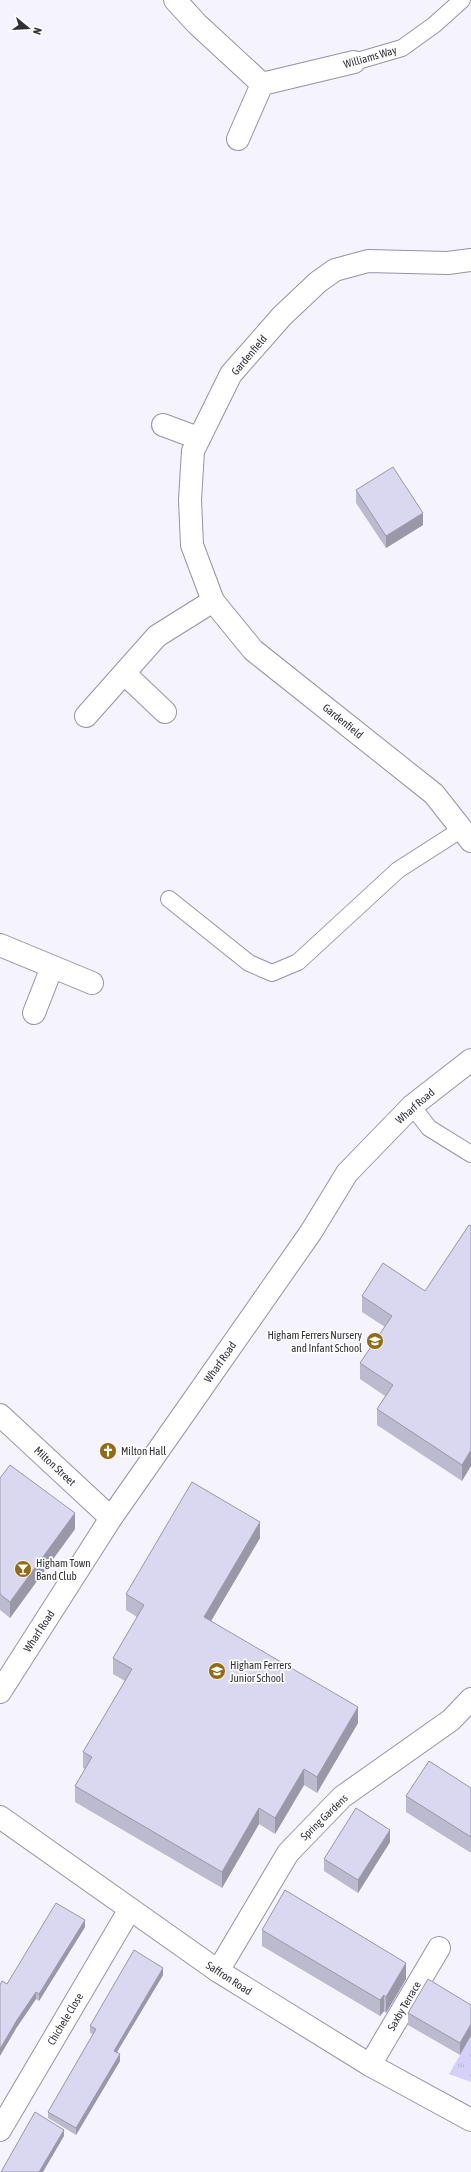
<svg xmlns="http://www.w3.org/2000/svg" width="471" height="2172" font-family="'Asap Condensed',sans-serif">
<defs>
<pattern id="park-tufts" width="24" height="20" patternUnits="userSpaceOnUse"><rect width="24" height="20" fill="#d5d0f9"/><path d="M3 7l-1-3M5 7V3M7 7l1-3M15 17l-1-3M17 17v-4M19 17l1-3" fill="none" stroke="#b7b3d6"/></pattern>
</defs>
<rect width="100%" height="100%" fill="#f5f4fe"/>
<polygon fill="url(#park-tufts)" points="471,2036 471,2082 449,2074"/>
<g fill="none" stroke-linecap="round" stroke-linejoin="round">
<g stroke="#9592a9" stroke-width="18">
<g id="lane">
<polyline points="354,62 402,48 434,25 462,0"/>
<polyline points="169,899 249,963 272,973 298,962 398,870 462,829"/>
<polyline points="412,1106 429,1128 471,1154"/>
</g>
</g>
<g stroke="#9592a9" stroke-width="24">
<g id="street">
<polyline points="175,0 197,24 262,84"/>
<polyline points="238,139 262,84 354,62"/>
<polyline points="471,260 448,263 368,261 335,270 318,282 282,316 231,374 193,451 190,500 192,545 213,601 253,650 434,794 471,841"/>
<polyline points="163,425 198,438"/>
<polyline points="125,674 165,712"/>
<polyline points="86,716 157,636 213,601"/>
<polyline points="0,945 92,983"/>
<polyline points="34,1013 52,967"/>
<polyline points="0,1415 111,1518"/>
<polyline points="0,1692 111,1518 311,1232 347,1173 412,1106 471,1060"/>
<polyline points="0,1817 218,1971 370,2065 471,2120"/>
<polyline points="218,1971 288,1853 342,1797 451,1720 471,1699"/>
<polyline points="370,2065 439,1948"/>
<polyline points="0,2130 130,1909"/>
</g>
</g>
<use href="#lane" stroke="#fff" stroke-width="16"/>
<use href="#street" stroke="#fff" stroke-width="22"/>
</g>
<g fill="#bbbace">
<polygon points="356,490 423,525 386,548 356,503"/>
<polygon points="469,1225 462,1481 377,1425 377,1409 385,1396 360,1379 360,1363 385,1327 362,1312 362,1296 425,1291"/>
<polygon points="0,1478 75,1529 10,1618 0,1610"/>
<polygon points="260,1538 211,1621 358,1723 317,1793 304,1785 275,1834 259,1824 222,1888 75,1802 75,1786 85,1769 83,1768 83,1752 125,1681 113,1674 113,1658 137,1617 126,1610 126,1594"/>
<polygon points="471,1788 471,1853 406,1812 406,1796"/>
<polygon points="390,1842 358,1893 324,1871 324,1859"/>
<polygon points="85,1927 39,2001 36,1999 17,2027 7,1984"/>
<polygon points="262,1930 406,1979 386,2013 384,2011 380,2016 262,1946"/>
<polygon points="163,1975 117,2052 120,2061 76,2135 48,2118 48,2112 93,2034 90,2033 90,2026"/>
<polygon points="471,2005 460,2055 408,2025 408,2013"/>
</g>
<g fill="#9997a8">
<polygon points="423,513 423,525 386,548 386,536"/>
<polygon points="471,1450 471,1466 462,1481 462,1465"/>
<polygon points="75,1513 75,1529 10,1618 10,1602"/>
<polygon points="260,1522 260,1538 204,1633 204,1617"/>
<polygon points="358,1707 358,1723 317,1793 317,1777"/>
<polygon points="304,1769 304,1785 275,1834 275,1818"/>
<polygon points="259,1808 259,1824 222,1888 222,1872"/>
<polygon points="390,1830 390,1842 358,1893 358,1880"/>
<polygon points="85,1920 85,1927 39,2001 39,1994"/>
<polygon points="406,1963 406,1979 386,2013 386,1997"/>
<polygon points="163,1968 163,1975 114,2057 114,2051"/>
<polygon points="36,1992 36,1999 17,2027 0,2056 0,2049 17,2020"/>
<polygon points="384,1995 384,2011 380,2016 380,2000"/>
<polygon points="471,2024 471,2036 460,2055 460,2043"/>
<polygon points="120,2054 120,2061 76,2135 76,2128"/>
<polygon points="64,2130 64,2136 43,2172 39,2172"/>
</g>
<g fill="#dad8f0" stroke="#9997a8">
<polygon points="393,467 423,513 386,536 356,490"/>
<polygon points="469,1225 471,1226 471,1450 462,1465 377,1409 393,1385 360,1363 392,1316 362,1296 383,1263 425,1291"/>
<polygon points="10,1465 75,1513 10,1602 0,1594 0,1478"/>
<polygon points="192,1482 260,1522 204,1617 358,1707 317,1777 304,1769 275,1818 259,1808 222,1872 75,1786 92,1757 83,1752 132,1669 113,1658 144,1605 126,1594"/>
<polygon points="429,1761 471,1788 471,1837 406,1796"/>
<polygon points="356,1808 390,1830 358,1880 324,1859"/>
<polygon points="285,1890 406,1963 386,1997 384,1995 380,2000 262,1930"/>
<polygon points="56,1903 85,1920 39,1994 36,1992 17,2020 0,2049 0,1985 2,1981 7,1984"/>
<polygon points="134,1950 163,1968 114,2051 120,2054 76,2128 48,2112 96,2029 90,2026"/>
<polygon points="428,1979 471,2005 471,2024 460,2043 408,2013"/>
<polygon points="35,2112 64,2130 39,2172 1,2172"/>
</g>
<defs>
<g id="school-disc" transform="scale(0.9)"><circle r="9.5" fill="#936b13" stroke="#fff"/><path d="M0-5L7-2L0 1L-7-2ZM-4 1L0 2.5L4 1V4Q0 6-4 4Z" fill="#fff"/></g>
<g id="church-disc" transform="scale(0.9)"><circle r="9.5" fill="#936b13" stroke="#fff"/><path d="M-1.2-6h2.4v3.5h3.3v2.4h-3.3V6h-2.4V-.1h-3.3v-2.4h3.3Z" fill="#fff"/></g>
<g id="bar-disc" transform="scale(0.9)"><circle r="9.5" fill="#936b13" stroke="#fff"/><path d="M-6-5H6L.8 .8V4.5H3.5V6h-7V4.5H-.8V.8Z" fill="#fff"/></g>
</defs>
<g fill-rule="evenodd">
<use href="#school-disc" x="375" y="1341"/>
<use href="#church-disc" x="108" y="1451"/>
<use href="#bar-disc" x="23" y="1569"/>
<use href="#school-disc" x="217" y="1671"/>
</g>
<g text-anchor="middle" dominant-baseline="central" stroke-width="3.5" stroke-linejoin="round" paint-order="stroke">
<g font-size="11" fill="#31303a" stroke="#fff">
<text transform="translate(370 57) rotate(-16)">Williams Way</text>
<text transform="translate(249 355) rotate(-50)">Gardenfield</text>
<text transform="translate(343 721) rotate(39)">Gardenfield</text>
<text transform="translate(415 1106) rotate(-41)">Wharf Road</text>
<text transform="translate(220 1362) rotate(-55)">Wharf Road</text>
<text transform="translate(55 1466) rotate(43)">Milton Street</text>
<text transform="translate(39 1631) rotate(-57)">Wharf Road</text>
<text transform="translate(324 1817) rotate(-44)">Spring Gardens</text>
<text transform="translate(229 1978) rotate(33)">Saffron Road</text>
<text transform="translate(404 2006) rotate(-60)">Saxby Terrace</text>
<text transform="translate(65 2019) rotate(-59)">Chichele Close</text>
</g>
<g font-size="11" fill="#31303a" stroke="#fff" text-anchor="start">
<text x="362" y="1335" text-anchor="end">Higham Ferrers Nursery<tspan x="362" dy="13">and Infant School</tspan></text>
<text x="121" y="1451">Milton Hall</text>
<text x="36" y="1563">Higham Town<tspan x="36" dy="13">Band Club</tspan></text>
<text x="230" y="1665">Higham Ferrers<tspan x="230" dy="13">Junior School</tspan></text>
</g>
</g>
<g transform="translate(28 28) rotate(108)" stroke="#ffffff" stroke-width="3" paint-order="stroke">
<path d="M0-3L7 15L0 10L-7 15Z" fill="#31303a"/>
<text y="-6" font-size="11" font-weight="bold" text-anchor="middle" fill="#31303a">N</text>
</g>
</svg>
